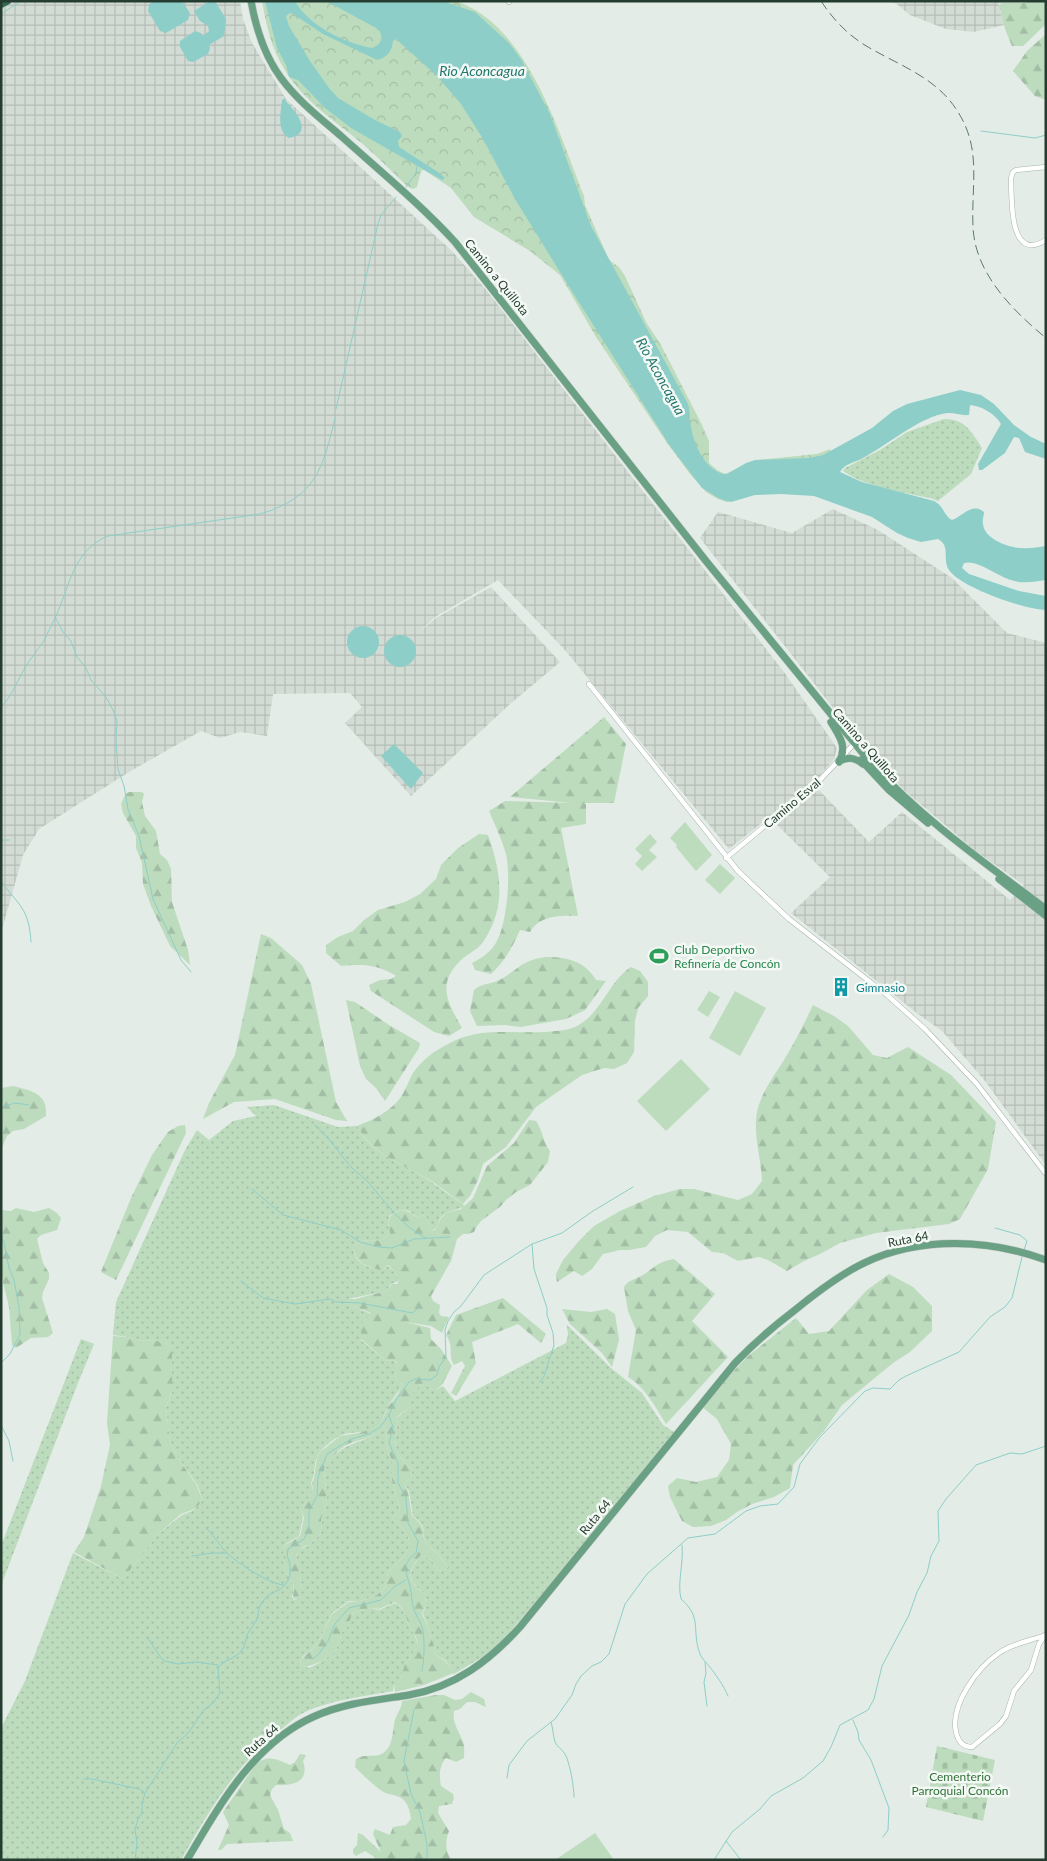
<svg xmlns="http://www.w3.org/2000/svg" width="1047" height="1861" font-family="Lato,sans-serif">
<defs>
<pattern id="industrial-grid" width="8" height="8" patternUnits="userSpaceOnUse" patternTransform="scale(1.25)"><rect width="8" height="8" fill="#d2dcd5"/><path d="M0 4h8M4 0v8" fill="none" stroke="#b4beb7"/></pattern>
<pattern id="grass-dots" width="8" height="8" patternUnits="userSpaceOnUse" patternTransform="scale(1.25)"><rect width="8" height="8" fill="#bddcbe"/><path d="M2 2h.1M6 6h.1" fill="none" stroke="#a2bea4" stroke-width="1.8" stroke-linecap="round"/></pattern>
<pattern id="forest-firs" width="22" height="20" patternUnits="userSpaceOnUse" patternTransform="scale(1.25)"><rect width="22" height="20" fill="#bddcbe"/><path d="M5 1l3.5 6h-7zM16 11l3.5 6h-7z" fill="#a2bea4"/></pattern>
<pattern id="cemetery-stones" width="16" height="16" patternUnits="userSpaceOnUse" patternTransform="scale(1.25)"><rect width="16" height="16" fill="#bddcbe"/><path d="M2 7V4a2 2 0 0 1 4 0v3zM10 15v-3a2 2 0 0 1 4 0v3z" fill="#a2bea4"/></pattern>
<pattern id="park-crowns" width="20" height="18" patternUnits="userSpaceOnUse" patternTransform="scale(1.25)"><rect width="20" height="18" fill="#bddcbe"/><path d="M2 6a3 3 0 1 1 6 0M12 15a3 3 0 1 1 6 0" fill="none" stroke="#a2bea4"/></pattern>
</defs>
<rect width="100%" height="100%" fill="#e3ece6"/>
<g fill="url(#industrial-grid)">
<polygon points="16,1 240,1 243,19 252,43 286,99 452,251 487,291 784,672 837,748 834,759 817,779 729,849 564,649 498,580 435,617 418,633 436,618 491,587 560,662 509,705 411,796 345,723 362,707 350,693 273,694 267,736 240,732 220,738 201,731 129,772 39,829 23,855 1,933 1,8"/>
<polygon points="893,1 998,1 1004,25 974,32 946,29 910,15"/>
<polygon points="833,509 878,530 952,578 1007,633 1046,643 1046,1165 985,1081 942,1031 918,1014 791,913 830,877 775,823 817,788 869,842 902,812 1010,900 1024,885 977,852 905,791 867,751 700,538 718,512 792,533"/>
</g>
<g fill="url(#grass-dots)">
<path d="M944 419C964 418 973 433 982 448L971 474 938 501C930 497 923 497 915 495 894 491 861 484 843 471L845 468 880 450 907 432Z"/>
<path d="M274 1105 338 1127 357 1126C370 1153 399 1162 424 1177 438 1186 451 1196 465 1206 458 1210 446 1211 441 1217 437 1223 439 1228 431 1231L427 1218 423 1215C417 1218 415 1217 410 1211L400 1210 390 1215 388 1223 390 1233 383 1240 369 1241 363 1240 354 1246C352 1262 368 1268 382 1270L388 1266 395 1272 399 1281 391 1284 386 1291 348 1299 352 1306 371 1314 361 1324V1340L386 1361 393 1360 397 1363 395 1379 402 1384C399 1393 392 1398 388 1407 384 1413 383 1422 377 1427 366 1435 351 1430 340 1436 333 1439 324 1447 319 1453 313 1461 316 1474 311 1483L313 1491 301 1510 303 1518 299 1536 287 1543 283 1548 284 1567 294 1586 292 1597 294 1600 298 1598 302 1587 296 1556 299 1550 309 1545 320 1534 322 1525 321 1519 327 1503 324 1469C343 1437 364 1447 387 1426L386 1447 392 1460V1480L400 1510 392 1518C420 1543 411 1550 388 1572L385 1587 377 1595 360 1601H349L332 1613 317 1645 303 1656 300 1662 301 1665 309 1668 323 1661 336 1650 342 1632 348 1626 352 1615 355 1612 371 1608 379 1610 395 1603C405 1608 405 1618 410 1627 414 1634 416 1637 418 1646L404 1666 401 1680 394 1684 393 1691C366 1696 325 1701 301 1714 294 1718 289 1723 283 1728 237 1762 209 1811 181 1860H1V1728L25 1681 73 1553 123 1579 158 1534 182 1515 192 1511 199 1505 202 1499 198 1486 177 1456 170 1443 166 1407 172 1392V1348L164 1342 149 1340 141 1341 128 1337 113 1335 116 1302 185 1150 197 1130 209 1140 233 1121 256 1116 247 1107Z"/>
<path d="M567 1325 611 1368 642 1393 663 1425 674 1432 537 1601 494 1650 454 1674 446 1661 436 1655C433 1641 429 1627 423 1614L426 1605 425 1594C407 1581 407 1573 421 1555L431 1559 438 1571 446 1569 448 1567C444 1562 441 1558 438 1554 435 1550 429 1548 426 1543 419 1528 430 1530 413 1516L409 1491 405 1485 406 1481 411 1478 412 1470C403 1462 395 1452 395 1439 395 1432 398 1426 397 1419L401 1414 407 1410 411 1405V1395L419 1386 425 1385 436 1390 443 1386 455 1401 566 1343 568 1335Z"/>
<polygon points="81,1339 94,1344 76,1388 1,1586 1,1546"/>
</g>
<g fill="url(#forest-firs)">
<polygon points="1027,1 1046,1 1046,24 1023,46 1012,46 1005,29 999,5 1002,3 1026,3"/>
<polygon points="1046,34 1046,100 1035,96 1013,71 1027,51"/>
<path d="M604 717 626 744 614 803H584L586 804V824L561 828 578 916C562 915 539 915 530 932L520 930C512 948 505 961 491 974L475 970 472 963C482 958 491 952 497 941 507 922 511 875 506 854 502 840 495 825 489 811L505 801 572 803 510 797Z"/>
<polygon points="130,792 142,792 144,794 142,802 145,816 156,831 160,854 167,860 171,869 172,902 188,950 190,965 170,946 151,906 143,884 142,863 136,848 136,836 123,813 121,804 126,793"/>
<path d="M479 834 488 835C501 872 507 907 483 942 478 950 466 954 459 962 436 986 449 1004 462 1028L449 1036 434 1032 371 991 369 985 380 980 391 979 396 976C377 964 362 964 341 966L326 953V945L338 937 353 931 364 920 378 910 405 902 420 894 436 879 441 865 458 848Z"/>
<polygon points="261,934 271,938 302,965 311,984 336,1102 347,1121 336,1120 275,1099 234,1102 203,1119 209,1103 235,1055"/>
<path d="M546 957C567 957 585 961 596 980L606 981 585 1010 566 1019 521 1027 505 1025 477 1026 470 1011 474 990C483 982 493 985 503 978 521 967 523 960 546 957Z"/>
<path d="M631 967 640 971 648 982V996L638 1008 635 1021 634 1052 627 1063 614 1069 604 1068 582 1075 536 1107 506 1147 483 1164 478 1180 470 1196 463 1204C449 1194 436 1183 421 1175 398 1163 370 1151 357 1126 373 1120 391 1111 401 1097 406 1089 409 1080 413 1073 422 1060 434 1051 448 1044 480 1026 510 1034 545 1032 555 1031 566 1031 575 1027 602 1014 607 983 631 967Z"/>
<polygon points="346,1000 355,1002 389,1025 420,1043 419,1048 385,1101 377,1089 366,1079 360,1066"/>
<path d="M813 1005 834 1016 848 1026 873 1055 887 1058 908 1047 951 1075 996 1122 988 1169 960 1219 949 1224 876 1233 840 1243 820 1254 804 1261 787 1271 768 1260 759 1257 738 1261 723 1253 712 1252 688 1232 667 1230 655 1236 646 1247 629 1250H620L603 1254 592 1269 582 1276 574 1271 557 1282 556 1274 563 1260 578 1242 594 1226 620 1211 654 1196 680 1189H694L738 1200 752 1194 762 1181C761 1158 753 1134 757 1112 761 1093 774 1076 784 1060 795 1042 804 1024 813 1005Z"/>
<path d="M14 1086C31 1091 48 1093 46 1116L24 1129 13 1131 7 1136 1 1150V1088Z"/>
<path d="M529 1120 536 1121C543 1131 543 1142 550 1151L548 1162 530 1185 516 1192 506 1200 501 1206 481 1221 477 1226 474 1232 468 1234H463L457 1239 451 1261 431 1296 433 1301 440 1305 439 1313 441 1316 449 1317 442 1333 431 1326 406 1322 430 1328 431 1339 441 1349 452 1366 442 1385 436 1390 425 1385 419 1386 411 1395V1405L407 1410 401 1413 397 1418C398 1426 395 1432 395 1439 395 1452 403 1462 412 1470L411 1478 406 1481 405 1485 408 1491 412 1516C430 1531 418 1528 426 1543 429 1548 434 1550 438 1554 441 1558 444 1563 448 1567L446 1569 438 1571 431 1559 421 1555C407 1571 406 1582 425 1594L426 1605 422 1614C429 1627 433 1641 436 1655L446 1662 454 1673 424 1685 395 1692 394 1684 401 1680 404 1666 418 1646C417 1636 414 1635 410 1627 405 1617 405 1608 395 1602L379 1609 371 1608 355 1612 352 1615 348 1626 342 1632 336 1650 323 1661 306 1667 301 1665 300 1662 304 1656 317 1645 332 1614 349 1602 360 1601 377 1595 385 1587 388 1572C411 1550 420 1543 392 1518L400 1510 392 1480V1460L386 1447 387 1426C376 1436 367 1438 354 1442 341 1445 331 1458 324 1469L327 1503 321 1519 322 1525 320 1534 309 1545 303 1547 296 1555 302 1587 298 1598 294 1599 293 1597 294 1586 284 1567 283 1548 287 1544 300 1536 304 1518 301 1510 313 1491 312 1483 314 1478 317 1457 320 1452 340 1436 359 1433 375 1428 382 1421 388 1407 398 1394 402 1384 395 1379 397 1362 393 1360 386 1361 361 1339V1324L371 1313 352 1306 348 1299H355L386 1291 392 1284H397L399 1281 395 1272 388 1265 382 1270C369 1268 353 1262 354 1246L363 1240 369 1241 383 1240 390 1233 388 1223 391 1215 400 1210 410 1212C415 1217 417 1218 423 1215L427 1218 431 1231 435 1230 441 1218 446 1213 461 1209 473 1198 487 1166 514 1143Z"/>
<polygon points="185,1125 186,1133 116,1280 101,1272 131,1198 152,1155 168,1132 178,1126"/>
<polygon points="16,1208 34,1212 49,1208 57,1213 61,1218 57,1230 41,1235 37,1239 43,1263 49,1273 49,1279 43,1292 42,1298 53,1333 48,1337 31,1338 16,1348 12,1345 9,1307 1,1274 1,1210 11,1211"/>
<path d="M674 1259 715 1294 692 1321 728 1357 666 1424C656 1408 645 1387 628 1377L636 1330 628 1311 624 1287C628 1280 634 1280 641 1276 655 1268 656 1262 674 1259Z"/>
<polygon points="889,1274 913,1287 932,1306 932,1331 910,1352 893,1363 842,1405 824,1431 793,1465 790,1488 774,1497 752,1504 737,1512 726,1520 711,1526 693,1527 682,1521 670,1497 668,1486 677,1478 696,1482 717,1477 729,1460 731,1444 717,1419 701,1406 748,1356 796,1318 809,1334 829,1331 867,1290"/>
<path d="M503 1298 546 1334 541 1343 518 1324 472 1342 476 1363 456 1396 451 1393 465 1366 462 1361 454 1365C447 1354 455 1349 446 1335L456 1315Z"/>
<polygon points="562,1309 591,1312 607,1309 615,1314 619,1340 612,1367 602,1353 570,1324"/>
<polygon points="113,1336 128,1337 141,1341 149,1340 164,1342 172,1348 172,1391 166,1407 170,1443 177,1456 197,1486 202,1499 199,1505 192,1510 181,1514 158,1534 123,1579 74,1552 84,1537 101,1486 110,1445 107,1423"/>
<path d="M471 1692 484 1699 486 1707 475 1702H467L460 1709 454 1711C452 1724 459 1730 463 1742 465 1746 464 1753 464 1758L456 1762 446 1758C439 1766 439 1776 441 1786L453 1794 454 1798 452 1804 439 1806 438 1813 449 1831C445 1842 445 1849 451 1860H376L373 1856 365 1851 356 1856 353 1853V1849L357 1845 358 1833 363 1835 381 1852 373 1834 375 1829 390 1835 393 1827 406 1825 411 1819C410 1810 407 1799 397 1796 392 1794 388 1795 382 1791 373 1785 363 1775 355 1767L356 1759C364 1754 371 1757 379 1755 394 1750 392 1731 395 1720 397 1713 402 1708 402 1701L436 1695H444L455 1700 462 1699Z"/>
<path d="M300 1754 306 1755 303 1761C310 1782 293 1786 276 1785L272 1789 270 1795 278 1810 284 1829 290 1833 293 1841 227 1844 221 1850H218L229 1825 223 1812 256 1764C268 1754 278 1760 290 1765L295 1762Z"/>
</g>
<polygon fill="url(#cemetery-stones)" points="937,1746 995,1760 983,1821 926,1807"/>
<path fill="url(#park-crowns)" d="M262 1H455C527 23 559 133 584 196L585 205 609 260 619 267 625 276 646 322 661 345 702 425 709 441V463L717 470 725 474 756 460 817 454 830 449 844 505 819 496 802 493 761 492 726 502 716 498 706 492 690 474 667 443 596 337 560 275 530 251 474 217 451 188 424 170 421 171 417 187 413 189 407 186C393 173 380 159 365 146 336 121 302 101 283 67 271 47 266 24 262 1Z"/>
<g fill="#bddcbe">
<polygon points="685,822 712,855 696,871 676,847 677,845 670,838"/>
<polygon points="650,834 657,842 649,850 657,857 642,871 635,864 642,856 635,849"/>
<polygon points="720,864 735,878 720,894 705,880"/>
<polygon points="709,991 720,997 708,1017 697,1010"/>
<polygon points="735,991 766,1008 740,1056 709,1038"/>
<polygon points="681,1059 710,1089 666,1131 637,1101"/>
<polygon points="595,1833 614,1860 555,1860"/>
</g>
<g fill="#8ecec8">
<polygon points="154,1 182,1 190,13 188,20 166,33 160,31 148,11 149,4"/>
<polygon points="210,1 215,1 226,19 224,36 209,45 210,48 208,54 193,62 188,61 180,47 180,41 195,31 201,33 203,36 209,31 208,26 200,21 194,11"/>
<path d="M265 1H295C309 26 345 43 372 48 382 44 384 37 378 29L326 1H442L475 12 509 43 521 59 550 114 591 226 687 402C691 410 689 418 691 426 693 444 707 474 727 474L746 463 755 460 809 458 823 455 872 428 893 411 907 404 960 390 981 395 994 404 1014 425 1031 437 1046 444V459L1025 452 1019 438 1014 437 1005 453 982 470H979L978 464 1001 424C995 414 982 406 970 405L969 415C960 416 951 411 942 414 916 420 887 445 863 458 856 462 844 464 840 472L862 482 934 501C944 506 944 516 952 520 963 516 972 502 984 512 984 516 982 520 983 524 984 539 1009 548 1022 548 1029 549 1038 547 1046 546V580C1034 582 1022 584 1011 580 998 576 976 559 964 563L962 568 969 574 1019 591 1046 596V610C1025 610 960 587 949 570 942 559 951 546 938 539L921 542 908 538 897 533 872 517 814 496 781 494 755 495 731 502 720 499 702 488 670 446 573 293 515 199 483 139 461 104 436 75 396 39 393 41C392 51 387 58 377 60L323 34 293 14 290 13 286 16 289 26 310 61 329 88 338 98 375 120 400 132 402 136 398 141 399 147 438 172 445 178 442 180 351 128 325 108 298 80 289 77 286 65 277 48Z"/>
<path d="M284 99C294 110 316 133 289 138 276 131 281 112 282 100Z"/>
<circle cx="363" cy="642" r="16"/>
<circle cx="400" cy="651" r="16"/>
<polygon points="394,744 423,773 411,789 381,756"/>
</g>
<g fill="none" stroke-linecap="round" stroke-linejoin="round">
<g stroke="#8ecec8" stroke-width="1">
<polyline points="1,14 21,1"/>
<polyline points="981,131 1035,138 1046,135"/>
<polyline points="406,187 416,173 417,166"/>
<polyline points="336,409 378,224 381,215 396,197"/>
<polyline points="55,617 63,632 71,641 77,657 86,668 91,680 106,697 113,710 117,721 116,738 118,769 124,786 128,809 139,836 153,899 181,960 191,972"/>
<path d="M1 707C12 696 17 681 25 668 30 659 37 651 43 642 47 635 51 626 55 618 70 587 72 551 108 536L260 514C315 498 323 469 335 418"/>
<polyline points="1,840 9,840"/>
<path d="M1 881C19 906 29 908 31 942"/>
<polyline points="1,1107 15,1103 29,1105"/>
<path d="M315 1125C330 1138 340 1155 353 1169 358 1174 364 1177 368 1182 386 1202 401 1226 426 1238"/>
<polyline points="252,1189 283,1215 341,1230 360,1242 379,1247 392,1248 414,1239 450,1237"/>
<polyline points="995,1228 1020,1235 1027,1241 1024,1250"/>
<polyline points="1,1237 4,1242 9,1268 14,1280 19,1307 20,1334 10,1354 1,1363"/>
<polyline points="532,1244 534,1269 547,1308 547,1315 553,1333 554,1345 544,1376 540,1382"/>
<polyline points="241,1281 263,1298 295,1304 330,1299 336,1302 360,1303 412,1313 420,1307"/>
<path d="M389 1415 393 1427 389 1443 398 1463V1483L406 1498 408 1523 418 1541 416 1553C398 1566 409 1575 411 1592 412 1600 412 1607 416 1614 418 1620 423 1625 423 1632 425 1644 424 1659 422 1671"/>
<polyline points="1,1425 9,1441 13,1461"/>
<path d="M206 1528C214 1535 219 1545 226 1552 237 1563 269 1584 284 1585"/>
<path d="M682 1545C684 1563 677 1582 681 1599 703 1618 691 1630 700 1654 702 1659 706 1662 709 1666 716 1675 724 1686 728 1696"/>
<polyline points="192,1556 212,1553 226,1553"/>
<polyline points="147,1637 161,1658 165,1661 178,1664 196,1662 218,1665"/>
<polyline points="313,1659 319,1654 328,1641 335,1624 349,1608 381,1600 394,1587 406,1580"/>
<polyline points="705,1662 706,1673 704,1682 707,1706"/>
<polyline points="414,1710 404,1761 411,1794 420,1812 427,1844 427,1860"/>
<polyline points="853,1720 858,1732 859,1740 871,1760 889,1808 888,1830 883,1837"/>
<path d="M551 1722C553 1728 553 1735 555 1742 557 1747 562 1749 565 1754 570 1763 574 1787 574 1797"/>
<polyline points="507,1778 509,1765 527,1741 555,1719 572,1695 576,1684 581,1676 592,1666 601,1662 609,1654 625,1604 647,1574 688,1538 715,1534 746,1511 760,1506 778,1504 794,1487 800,1464 820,1437 865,1391 873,1388 890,1389 899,1380 906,1376 959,1352 990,1317 1005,1307 1012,1298 1022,1257"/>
<polyline points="84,1779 92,1779 139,1789 144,1792"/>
<polyline points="726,1841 741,1860"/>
<path d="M135 1860 137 1843 135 1829 138 1819 142 1813V1803L145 1793 177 1743 188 1733 204 1710 213 1703 220 1693 218 1668C224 1659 236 1659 242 1650 245 1646 246 1640 247 1635 250 1629 255 1624 257 1619 259 1613 258 1609 261 1604 269 1590 281 1593 287 1582 292 1574 291 1564 287 1556L288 1549 304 1539 309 1530V1511L317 1496 318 1477 327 1454 351 1439 369 1434 380 1427 389 1415 396 1400 409 1382 415 1379 430 1380 437 1375 439 1367 446 1357 445 1330 448 1321 454 1312 461 1306 484 1275 532 1244 562 1233 593 1211 633 1187"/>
<polyline points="714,1860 732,1832 760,1809 771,1796 803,1778 823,1761 831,1747 840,1725 868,1710 874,1699 882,1666 909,1615 917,1592 927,1573 931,1556 939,1541 938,1511 946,1499 976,1465 1010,1453 1022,1454 1046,1446"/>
</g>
<g stroke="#a6b4ac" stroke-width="5.5">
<g id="street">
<polyline points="508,1 509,2"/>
<path d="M1046 167 1016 170 1013 172 1011 178C1012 197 1008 264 1046 240"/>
<polyline points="589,684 738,871 789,919 887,995 925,1029 977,1084 1046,1174"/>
<polyline points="726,858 819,781 854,744"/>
<path d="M1045 1635 1039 1644 1031 1670 1014 1691 1006 1716 1000 1724 972 1747C963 1747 958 1741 956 1732 950 1705 977 1668 999 1653 1013 1643 1030 1641 1046 1635"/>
</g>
</g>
<g stroke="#c2c9c5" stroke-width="8">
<g id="primary">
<path d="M251 1C256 29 264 55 281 78 298 101 320 118 341 136 380 171 420 204 455 242L706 561 870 762C922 819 985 863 1046 909"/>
<path d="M831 722C839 736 848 746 839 762"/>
<polyline points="861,760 889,790 928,823"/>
<path d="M839 761C849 757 854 757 863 764"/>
<polyline points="999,879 1046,916"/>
<path d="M187 1860C219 1806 253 1744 313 1717 343 1703 377 1700 409 1695 455 1687 489 1661 520 1627L735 1363C754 1343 774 1326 795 1310 817 1292 839 1275 864 1263 920 1236 989 1239 1046 1260"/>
</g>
</g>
<g stroke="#c2c9c5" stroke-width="9">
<polyline id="highway" points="1,4 7,1"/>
</g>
<use href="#street" stroke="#fff" stroke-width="4.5"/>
<use href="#primary" stroke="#6aa084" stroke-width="7"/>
<use href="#highway" stroke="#31684e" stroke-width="8"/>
<path stroke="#5e786b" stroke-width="1" stroke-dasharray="10 5" stroke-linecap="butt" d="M821 1C832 18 846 33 863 44 897 65 936 76 958 112 982 150 971 185 973 227 975 273 1012 310 1046 338"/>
</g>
<defs>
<g id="stadium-bare" transform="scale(1.5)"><path d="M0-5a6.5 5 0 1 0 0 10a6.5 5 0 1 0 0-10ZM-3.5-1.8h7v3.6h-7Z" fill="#2e9e5b" stroke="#f4f9f5" stroke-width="2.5" paint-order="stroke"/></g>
<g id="building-bare" transform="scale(1.5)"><path d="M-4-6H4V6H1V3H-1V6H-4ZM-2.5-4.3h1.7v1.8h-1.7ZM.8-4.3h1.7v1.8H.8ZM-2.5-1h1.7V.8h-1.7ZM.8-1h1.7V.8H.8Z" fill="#0f9aa8" stroke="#f4f9f5" stroke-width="2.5" paint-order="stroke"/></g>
</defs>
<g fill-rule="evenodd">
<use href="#stadium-bare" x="659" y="956"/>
<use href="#building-bare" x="841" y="987"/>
</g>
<g text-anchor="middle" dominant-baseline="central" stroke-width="5" stroke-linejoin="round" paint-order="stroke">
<g font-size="12" fill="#243d30" stroke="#f4f9f5">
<text transform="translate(497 277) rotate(51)">Camino a Quillota</text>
<text transform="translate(866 745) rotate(49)">Camino a Quillota</text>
<text transform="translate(792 803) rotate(-40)">Camino Esval</text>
<text transform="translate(908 1239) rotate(-11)">Ruta 64</text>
<text transform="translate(595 1517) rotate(-51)">Ruta 64</text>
<text transform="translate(261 1740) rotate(-42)">Ruta 64</text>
</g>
<g font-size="12" fill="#27864d" stroke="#f4f9f5" text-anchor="start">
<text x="674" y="949">Club Deportivo<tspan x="674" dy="14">Refinería de Concón</tspan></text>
</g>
<g font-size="12" fill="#0d838f" stroke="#f4f9f5" text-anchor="start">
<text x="856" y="987">Gimnasio</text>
</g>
<g font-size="12" fill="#307238" stroke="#f4f9f5">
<text x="960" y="1776">Cementerio<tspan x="960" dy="14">Parroquial Concón</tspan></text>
</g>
<g font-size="14" font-style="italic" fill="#21766e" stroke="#f4f9f5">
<text x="482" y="70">Rio Aconcagua</text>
<text transform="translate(661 376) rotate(61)">Río Aconcagua</text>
</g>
</g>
<rect width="1047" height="1861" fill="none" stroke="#243d30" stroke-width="5"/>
</svg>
